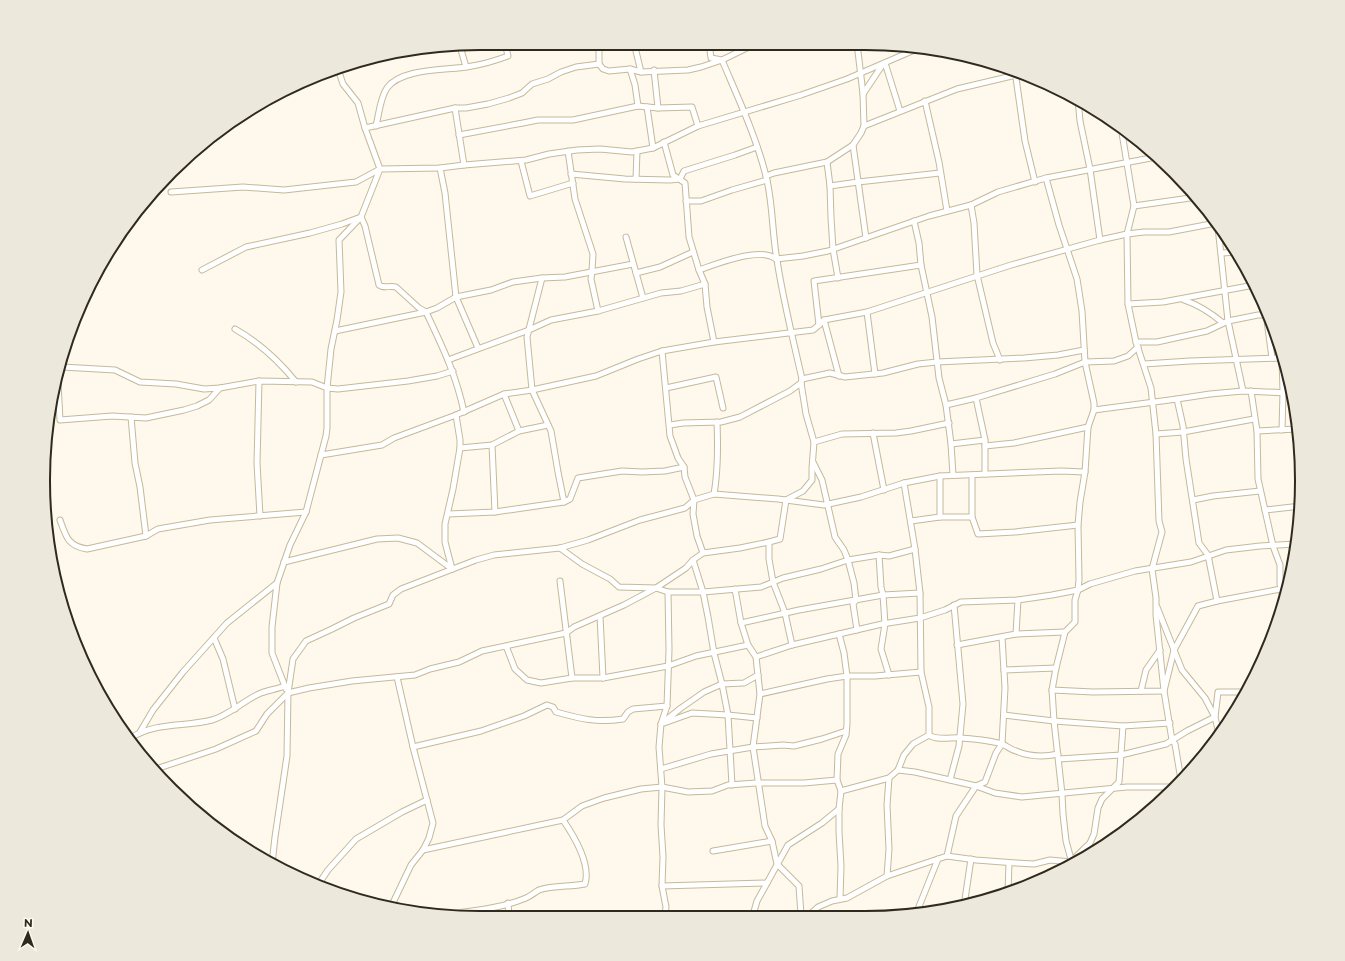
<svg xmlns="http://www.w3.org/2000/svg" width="1345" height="961" font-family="Montserrat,sans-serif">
<rect width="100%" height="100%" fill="#fef9ec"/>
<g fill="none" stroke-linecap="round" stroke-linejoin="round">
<g stroke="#c6b99a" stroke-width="7">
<g id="minor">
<polyline points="599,43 599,64 603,69 609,71 630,69 641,72 688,70 701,67 722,60 757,43"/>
<polyline points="634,43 641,72"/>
<path d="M709 43 711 58 722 60C738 98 756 136 766 176 773 203 772 233 777 260 783 300 793 339 802 379L801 383 806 414 814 442 812 468V480L803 491 786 500"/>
<polyline points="460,46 466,67"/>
<polyline points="885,63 900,111"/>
<polyline points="630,69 635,85 638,106"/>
<polyline points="654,70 658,108"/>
<polyline points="1015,71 1025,141 1035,182"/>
<polyline points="863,94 883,64"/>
<polyline points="1078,99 1080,121 1090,169 1100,240"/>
<polyline points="925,101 939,162 947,211"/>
<polyline points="647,107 653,148"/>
<polyline points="455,108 464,165"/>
<path d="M376 126C379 114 380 98 387 88 402 67 449 71 472 66 485 64 497 60 508 56L505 43"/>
<polyline points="864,126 957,89 1016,75"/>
<polyline points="1121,127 1134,206 1127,234 1128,304 1136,342 1151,388 1156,434 1159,521 1162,532 1152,569 1156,598 1156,615 1164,691 1172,740 1175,744 1181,780"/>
<polyline points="365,128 455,108 466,108 488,104 509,98 522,93 532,84 548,79 561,72 576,67 599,64"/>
<polyline points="459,135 523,123 538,120 573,120 638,106 658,108 692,107 698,126"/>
<polyline points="664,142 673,175 685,183 689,237 699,270 705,284 707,307 714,342"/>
<polyline points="853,145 866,238"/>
<polyline points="568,151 575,199 593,254 592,271 591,279 598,311"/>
<polyline points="521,161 530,196 573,183"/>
<polyline points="827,162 830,186 831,218 833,249 838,278"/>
<polyline points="440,168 445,193 456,297 478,348"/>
<polyline points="571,174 625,179 670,180 680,179"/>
<polyline points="766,176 774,173 827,162 853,145 861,133 864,126 863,94 857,43"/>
<polyline points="1046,178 1059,225 1077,279 1082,311 1085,362 1094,403 1094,410 1088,427 1085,472 1080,502 1078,525 1079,580 1078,590 1075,600 1075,622 1065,632 1056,668 1052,690 1054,721 1062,794 1063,814 1066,841 1072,863"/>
<polyline points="636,179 637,151"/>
<polyline points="680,179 684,171 735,155 757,147"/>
<polyline points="830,186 858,182 940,173"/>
<polyline points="171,192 243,187 284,190 356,182 380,169 440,168 464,165 526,160 549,154 577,150 600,149 632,152 653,148 698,126 801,95 847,79 919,48"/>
<polyline points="686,201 701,201 732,190 767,180"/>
<polyline points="971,205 974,223 977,275 993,343 1000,360"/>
<polyline points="1134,206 1197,197"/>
<polyline points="914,221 919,243 921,265 932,317 939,378 946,405 951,444 953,475"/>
<polyline points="1218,227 1228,321 1243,391"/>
<polyline points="626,237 643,298"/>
<polyline points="1222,253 1237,252"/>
<path d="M202 270 246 247 310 233 342 224 361 217 365 226 379 285C384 289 390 285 396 287L419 308 426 312C442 346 456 374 464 412"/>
<path d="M699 270C717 264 760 246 776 259L803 256 828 251 929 216 971 205 998 192 1046 178 1156 157"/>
<polyline points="636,273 660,267 693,252"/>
<polyline points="542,278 527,337 529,358 532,390 551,431 558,472 564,502"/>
<path d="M1184 300C1199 305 1210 312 1223 323"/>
<polyline points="1128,304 1163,302 1254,285"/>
<polyline points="867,312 875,374"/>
<polyline points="1266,313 1272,358"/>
<polyline points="824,320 839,376"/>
<polyline points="819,325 814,281 921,265"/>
<path d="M235 329C258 342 280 362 296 382"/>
<polyline points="335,331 426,312 437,308 456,297 491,290 513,282 542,278 565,277 633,264"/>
<polyline points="1136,342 1157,342 1207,331 1228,321 1258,315 1268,315"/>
<polyline points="662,351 670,436 678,458 684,467 685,477 694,500 693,514 697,536 703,553"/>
<polyline points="1282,358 1283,392 1282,430"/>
<polyline points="448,360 529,330 551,320 598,311 661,293 681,291 705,284"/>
<polyline points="1144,364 1190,361 1283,358"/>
<polyline points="62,367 115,370 140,382 176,384 204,389 220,388 259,381 312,382 327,388 338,389 408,381 437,376 453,371"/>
<polyline points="802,379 830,373 845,377 883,373 918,364 937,362 1024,358 1058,355 1084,350"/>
<polyline points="259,381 257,463 260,516"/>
<polyline points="58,383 60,420 112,416 146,418 184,410 197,406 209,400 220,388"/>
<polyline points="666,388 716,377 723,408"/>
<polyline points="1251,391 1257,431 1258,479 1273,546 1280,565 1280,584 1284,603"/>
<polyline points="504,394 519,431"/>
<polyline points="976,398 985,440 985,474"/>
<polyline points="1177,399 1210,394 1243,391 1291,393"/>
<polyline points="946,405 976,398 1055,374 1085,362 1114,361 1128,356 1138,347"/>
<polyline points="1094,410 1177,399 1183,426 1186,459 1199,543 1208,555 1217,601"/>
<polyline points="131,417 135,463 140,487 146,536"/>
<polyline points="670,425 683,423 721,422 740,417 790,391 801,383"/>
<polyline points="1257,431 1298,429"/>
<polyline points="873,433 884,490"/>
<polyline points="1156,434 1183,432 1254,419"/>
<polyline points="814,442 842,434 896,433 911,431 949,423"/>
<polyline points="951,444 985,440"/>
<polyline points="492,445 495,512"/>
<polyline points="985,446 1014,443 1088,427"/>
<polyline points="460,448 492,445 519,431 548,425"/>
<polyline points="321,455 382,445 394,438 456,415 504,394 532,390 596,376 638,359 662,351 714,342 813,330 819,325 824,320 867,312 1011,265 1100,240 1127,234 1144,232 1169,232 1216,223"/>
<polyline points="813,462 822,480 835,537 844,550 848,560 854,583 856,600 853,604 857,630"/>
<polyline points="972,475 972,517 978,534 1015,532 1078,525"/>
<polyline points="940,476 940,517"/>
<path d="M714 494C718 471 718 446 717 422"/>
<polyline points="1193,500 1213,496 1260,491"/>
<polyline points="1265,510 1301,506"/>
<polyline points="448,514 495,512 564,502 570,499 578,478 622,471 642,472 665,471 684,467"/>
<path d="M60 520C66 537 68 546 87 549L146 536 158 529 210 520 306 512"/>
<polyline points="911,521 940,517 972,517"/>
<polyline points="769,542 769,559 773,582 785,613 792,645"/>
<polyline points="560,548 582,564 610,579 619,587 656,588 668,592 703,592 761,587 783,578 821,569 848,560 879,555 889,556 915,549"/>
<polyline points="879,555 881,587 883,595 885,624 881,649 889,675"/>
<polyline points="693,560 703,592 708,617 714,653 722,684 728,715 732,785"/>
<polyline points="284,562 377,539 398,538 417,543 452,569"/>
<polyline points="452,569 445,542 445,524 453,489 460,448 460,440 456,415"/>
<polyline points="560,581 572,678"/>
<polyline points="277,583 272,627 272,653 286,689"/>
<polyline points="735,589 741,623 748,645 756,657 760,694 753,747 765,826 772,841 777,864 799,886 801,915"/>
<polyline points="1157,607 1182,670 1205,698 1215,717 1218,692 1246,692"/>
<polyline points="600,616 603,678"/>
<polyline points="741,623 799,610 883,595 920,593"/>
<polyline points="1016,634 1018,600"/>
<polyline points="214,638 223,659 235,709"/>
<polyline points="957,645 1016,634 1065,632"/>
<polyline points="506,646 515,669 527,680 541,683 572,678 603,678 668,666 696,656 748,645"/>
<polyline points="756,657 792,645 882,624 920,618 945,610 961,602 1018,600 1052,595 1078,590 1090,584 1135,571 1191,562 1226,550 1260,546 1295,544"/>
<polyline points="1004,670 1056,668"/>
<polyline points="1052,690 1093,692 1164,691 1174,650 1198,606 1217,601 1281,589"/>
<polyline points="1141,691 1146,670 1160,650"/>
<polyline points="760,694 827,679 847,676 844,653 839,634"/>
<polyline points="1004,715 1054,721 1123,726 1170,723"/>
<polyline points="664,723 692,713 728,715 757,718"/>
<polyline points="661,724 681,708 704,692 722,684 744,683 758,675"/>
<polyline points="140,732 153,710 183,672 227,623 277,583 290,545 306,512 326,436 327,428 327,388 331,349 337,320 341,292 339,240 361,217 380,169 365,128 358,103 343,84 338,69"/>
<path d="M929 735C937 741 952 737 962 738 975 739 990 740 1002 744 1007 746 1011 750 1016 751 1030 757 1044 757 1058 754"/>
<path d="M131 738C154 722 186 727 212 720 230 715 244 700 261 693 269 690 277 689 285 686"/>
<path d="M413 747 481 731 524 716 547 705 553 707 556 712C581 719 597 723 623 719L628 712 633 709 667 706"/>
<polyline points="1059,759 1121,755 1166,744 1187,731 1215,717 1219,734"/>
<polyline points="661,769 711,754 753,747 783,745 794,746 822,739 846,731"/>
<polyline points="153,770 216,749 256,731 267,714 288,693 309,688 352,681 415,675 430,669 459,662 482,651 566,633 574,627 624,605 656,588 686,568 693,560 703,553 740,548 769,542 780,539 786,500"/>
<polyline points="898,770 915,772 976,786 995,793 1022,797 1127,787 1174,787"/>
<polyline points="889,778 887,805 889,849 887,876 947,856 956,816 976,786 985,782 996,753 1002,744 1005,688 1002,637"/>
<polyline points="837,780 838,754 846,735 847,724 847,676 875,676 921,672"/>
<polyline points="950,780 959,746 963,704 954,605"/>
<polyline points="841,791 889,778 898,770 904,755 913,744 929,735 929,707 921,672 920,593 915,549 904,483"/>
<polyline points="563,820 582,806 604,798 641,789 662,787 688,792 712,791 728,785 756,783 804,783 837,780 841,791 839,809 839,832 841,866 840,899"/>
<path d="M423 850 563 820C574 836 591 864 585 884 571 887 553 885 539 890 535 892 531 896 526 898 500 909 469 911 442 915"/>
<polyline points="713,851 772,841"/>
<polyline points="947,856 976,860 1016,863 1034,864 1050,860 1071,862"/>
<polyline points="272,864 275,837 287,756 288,693 293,659 306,641 332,629 354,618 389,604 393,595 401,589 476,560 494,555 560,548 588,540 640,520 685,508 694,500 714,494 778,499 824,505 861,497 904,483 940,476 1061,471 1085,472"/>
<polyline points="1062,870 1090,843 1094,834 1098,808 1102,799 1119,782 1123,726"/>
<polyline points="318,885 328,870 356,839 402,812 427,800"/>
<polyline points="662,886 767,883"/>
<polyline points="1008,892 1009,863"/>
<polyline points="508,903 509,917"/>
<polyline points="964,906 971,859"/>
<polyline points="391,907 411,865 423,850 429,838 433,823 413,747 397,677"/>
<polyline points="916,914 938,859"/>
<polyline points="753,915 757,901 788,845 822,823 839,809"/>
<polyline points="809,915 818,907 832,901 847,898 887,876"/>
<polyline points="665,916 666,907 662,886 663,857 661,825 662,787 659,747 661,724 667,706 669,650 668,592"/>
</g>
</g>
<use href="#minor" stroke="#fff" stroke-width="5"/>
</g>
<path d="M0 0H1345V961H0ZM480 50H865A430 430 0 0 1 1295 480V481A430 430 0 0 1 865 911H480A430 430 0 0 1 50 481V480A430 430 0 0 1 480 50Z" fill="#ede8dc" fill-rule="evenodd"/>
<path fill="none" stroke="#2f2a1e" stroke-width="2" d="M480 50H865A430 430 0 0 1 1295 480V481A430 430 0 0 1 865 911H480A430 430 0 0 1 50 481V480A430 430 0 0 1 480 50Z"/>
<g transform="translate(28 933) rotate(2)" stroke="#fef9ec" stroke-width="3" paint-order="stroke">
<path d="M0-3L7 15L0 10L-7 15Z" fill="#2f2a1e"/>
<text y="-6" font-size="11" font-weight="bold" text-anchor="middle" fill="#2f2a1e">N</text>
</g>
</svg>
